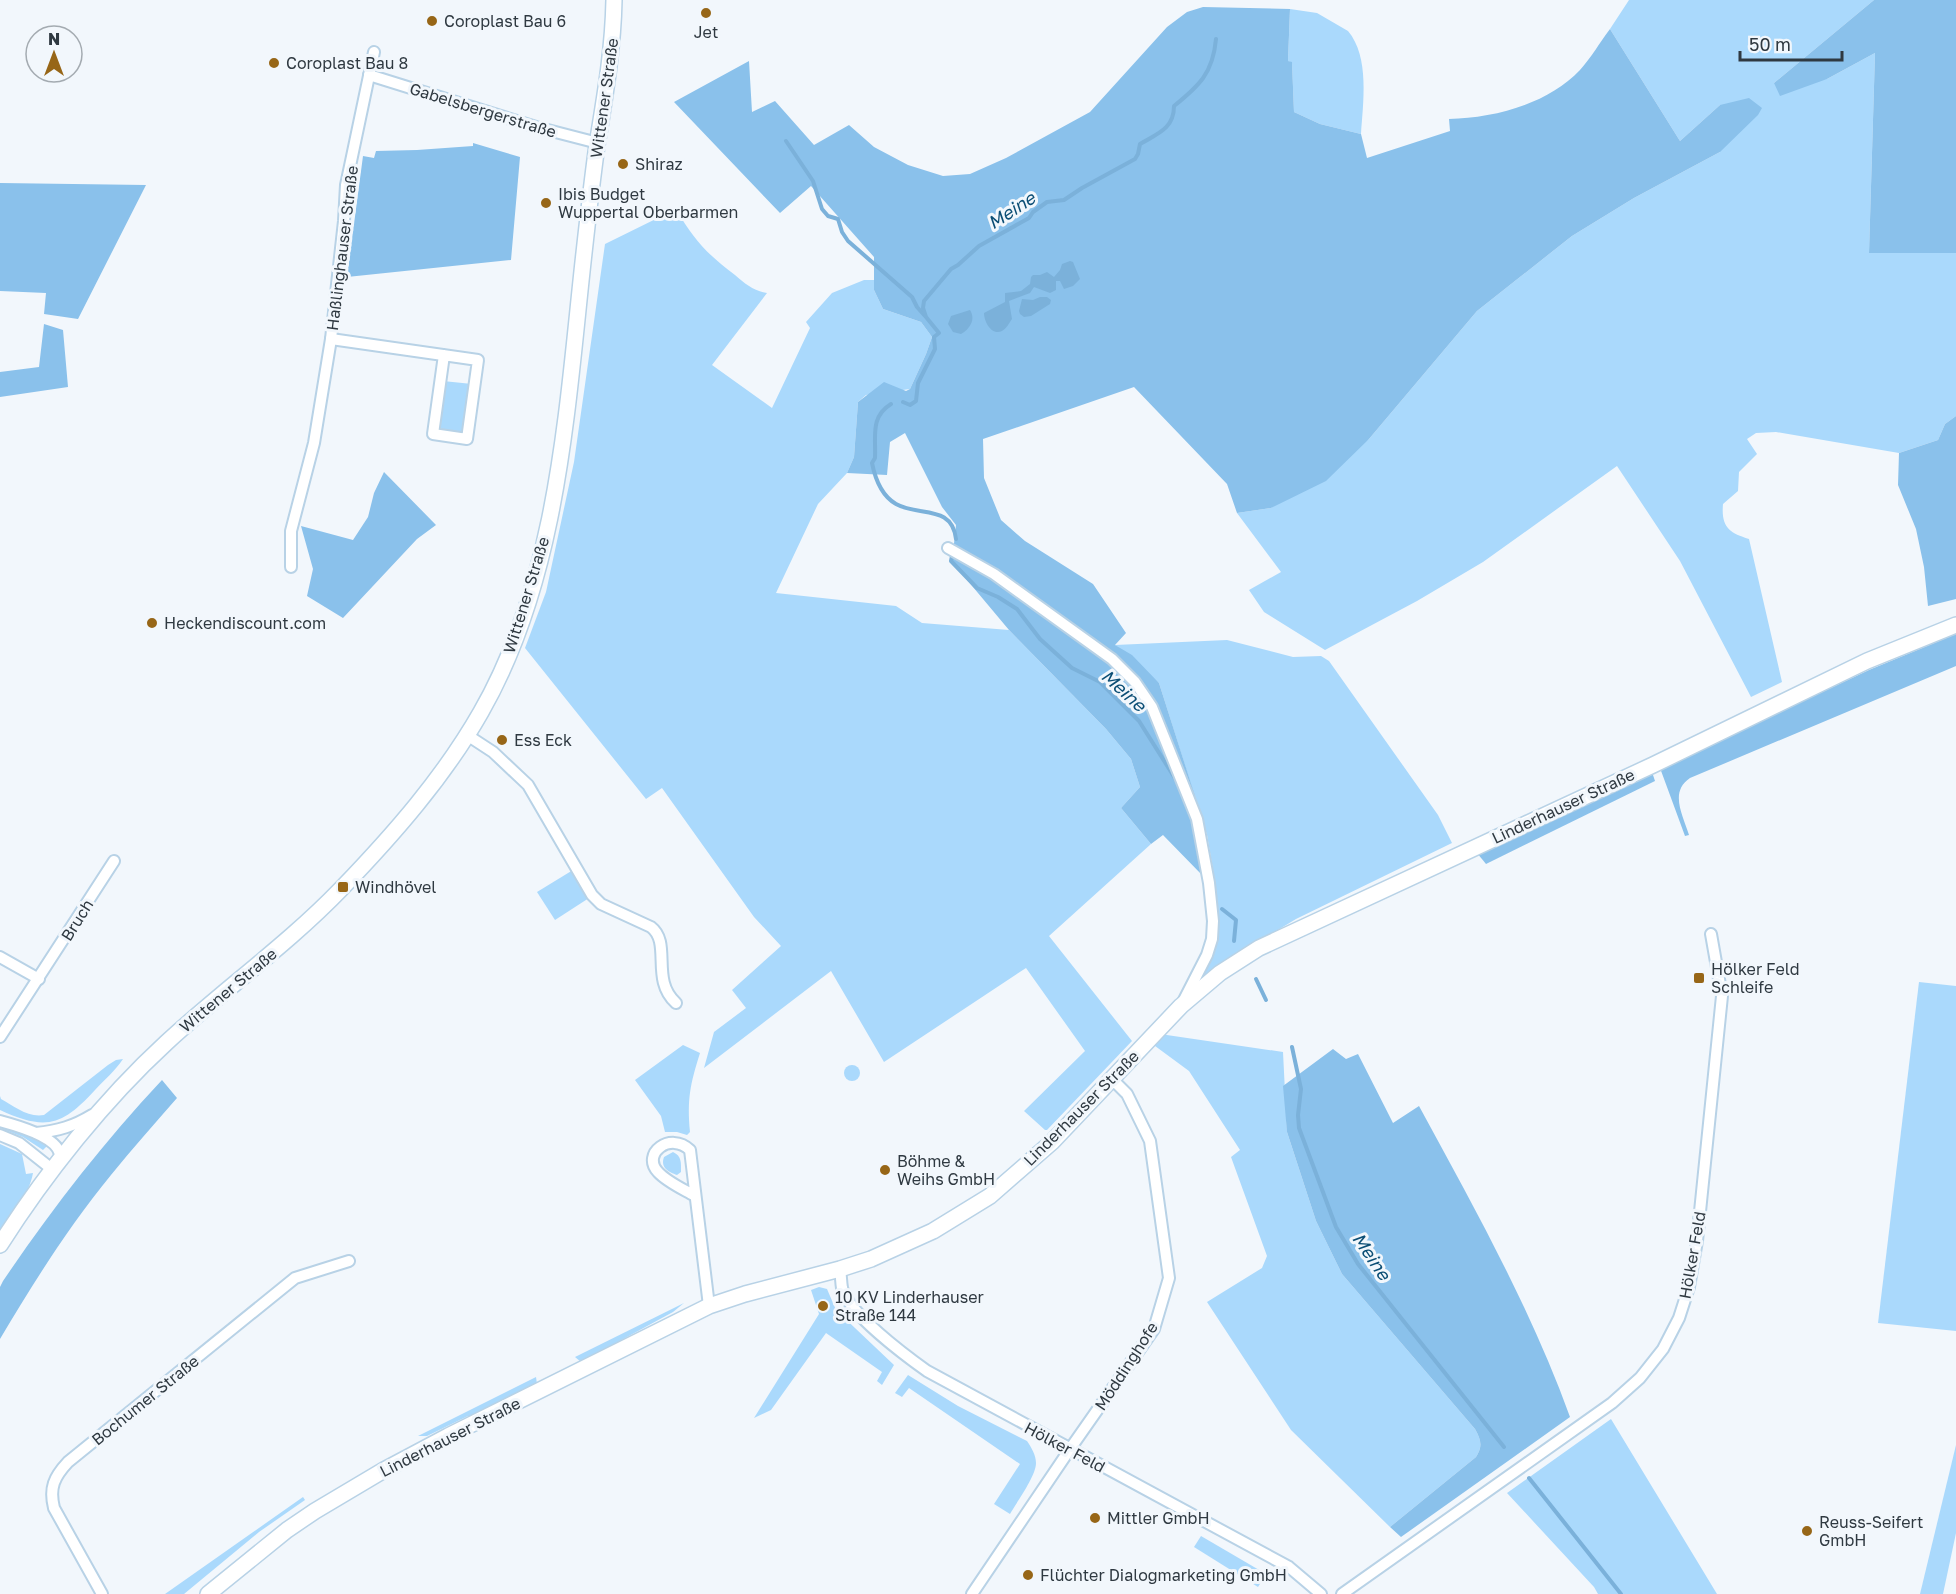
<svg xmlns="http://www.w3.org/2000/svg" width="1956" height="1594" font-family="'Golos Text',sans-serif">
<rect width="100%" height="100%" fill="#f2f7fc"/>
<g fill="#aad9fc">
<path d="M1629 0H1874L1774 83 1827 79 1875 53 1869 253H1956V416L1945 424 1938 440 1899 453 1776 432 1756 433 1747 439 1757 454 1739 472 1738 491 1723 504C1721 527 1729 533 1749 539L1782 682 1751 697 1680 561 1617 466 1483 562 1417 601 1325 650 1264 612 1249 590 1281 572 1237 513 1271 508 1369 439 1477 311 1572 236 1634 198 1720 152V105L1680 141 1610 29Z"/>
<path d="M1290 9 1317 13 1348 31C1370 57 1363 104 1361 134L1320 124 1294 112 1292 63 1288 61Z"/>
<path d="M676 209C694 240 707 254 735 275 745 284 754 291 767 293L712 365 772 408 810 328 806 322 832 293 864 280H874V290L883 309 921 322 932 337 926 354 910 389 866 395 858 402 854 457 847 473 818 504 776 593 896 606 922 623 1009 630 1106 729 1131 759 1140 787 1121 808 1151 844 1049 936 1132 1041 1047 1130H1045L1024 1111 1085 1051 1026 968 884 1062 831 971 704 1068 714 1032 746 1008 732 990 781 946 754 917 662 788 646 799 525 648 546 592 574 462 605 244Z"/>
<polygon points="443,381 472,384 464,430 459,434 442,432 438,426"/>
<polygon points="1227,640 1293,657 1321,656 1329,661 1438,815 1452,843 1296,919 1253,945 1194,986 1210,961 1217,939 1216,887 1207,835 1159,683 1115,645"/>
<polygon points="573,870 589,898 555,920 537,892"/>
<polygon points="1919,982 1956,986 1956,1331 1878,1323"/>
<path d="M1160 1034 1283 1052 1287 1132 1316 1221 1342 1274 1475 1429C1481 1440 1483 1446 1476 1457L1390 1527 1291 1430 1207 1302 1262 1268 1267 1256 1231 1157 1240 1150 1189 1071 1151 1043Z"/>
<path d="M683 1045 700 1053C690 1085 687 1099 690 1132L687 1135 677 1132H665L661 1116 635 1080Z"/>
<path d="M123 1059C116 1070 104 1080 95 1090 62 1126 46 1131 0 1110V1096L1 1099C14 1106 28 1118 44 1115L108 1065 116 1060Z"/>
<circle cx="852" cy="1073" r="8"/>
<polygon points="0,1124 39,1139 47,1146 43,1150 23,1137 0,1128"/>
<path d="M0 1144 22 1154 26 1174 33 1173C29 1196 12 1211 0 1230Z"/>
<path d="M673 1152C682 1156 681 1163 681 1172L677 1175C669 1172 660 1168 664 1157Z"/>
<polygon points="819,1287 827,1289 836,1310 894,1365 882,1385 877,1381 882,1372 826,1333 771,1410 754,1418 819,1314 811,1290"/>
<polygon points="684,1303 673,1312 581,1362 575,1357"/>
<path d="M908 1375 958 1406 1027 1441C1031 1447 1036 1455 1036 1463 1036 1476 1017 1502 1010 1514L994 1504 1020 1464 909 1388 902 1397 895 1393Z"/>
<polygon points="536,1377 537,1384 470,1418 468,1416 427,1436 418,1436"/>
<polygon points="1611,1419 1717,1594 1598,1594 1594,1587 1507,1493"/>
<polygon points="1956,1445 1956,1533 1943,1594 1920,1594"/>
<polygon points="303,1497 305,1500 259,1532 184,1594 165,1594"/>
<polygon points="1201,1536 1266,1574 1258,1587 1194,1547"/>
</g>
<g fill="#8ac1eb">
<polygon points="1874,0 1956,0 1956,253 1869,253 1875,53 1827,79 1780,96 1774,83"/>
<path d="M1203 7 1290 9 1288 61 1292 62 1294 112 1320 124 1361 134 1367 158 1450 131 1449 119C1494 118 1548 104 1580 70 1591 58 1600 42 1610 29L1680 141 1720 105 1749 98 1762 108 1758 115 1720 152 1634 198 1572 236 1477 311 1369 439 1326 481 1271 508 1237 513 1227 484 1134 387 983 439 984 478 1001 520 1025 541 1093 584 1126 633 1115 645 1132 655 1159 683 1195 796 1192 818 1202 875 1163 835 1151 844 1121 808 1140 787 1131 759 1106 729 1009 630 952 562 956 525 942 507 905 433 890 442 887 475 847 473 854 457 858 402 884 382 906 391 910 389 926 354 932 337 921 322 883 309 874 290V257L811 186 780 213 674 102 749 61 752 112 775 101 814 145 849 125 874 147 908 165 943 176 970 174 1006 158 1090 112 1167 27 1187 12Z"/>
<polygon points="473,143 520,157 511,260 347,277 363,156 374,158 376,151 417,150 473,146"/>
<polygon points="0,183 146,185 78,319 44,314 46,293 0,291"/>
<polygon points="44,324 63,330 68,387 0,397 0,372 39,367"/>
<polygon points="1956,416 1956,599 1928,606 1924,567 1916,529 1898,485 1899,453 1938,440 1945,424"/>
<polygon points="384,472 436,525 417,539 343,618 307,596 313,569 301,526 353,540 368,517 374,493"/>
<path d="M1956 634V666L1690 778C1669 792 1683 815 1689 835L1685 836 1660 768 1869 670Z"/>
<polygon points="1652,772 1655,781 1486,864 1477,853"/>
<path d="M1333 1049 1346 1059 1358 1054 1393 1123 1419 1106C1474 1207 1531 1309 1570 1417L1401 1537 1390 1527 1476 1457C1483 1446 1481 1440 1475 1429L1342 1274 1316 1221 1287 1132 1283 1086Z"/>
<path d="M162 1080 177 1098C155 1123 132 1149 111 1175 69 1226 34 1282 0 1339V1287L3 1281C52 1209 102 1144 162 1080Z"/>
</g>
<g fill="#7bb1da">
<path d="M1070 261 1073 262 1080 279 1073 286 1064 289 1060 281H1056V290L1050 293 1034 287 1030 293 1009 301 1012 319C1009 323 1007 328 1002 331 992 336 984 322 984 313L1005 302V293L1021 291 1030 284 1031 277 1033 275H1040L1047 272 1054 277 1060 270 1062 264Z"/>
<polygon points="1040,297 1047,297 1051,300 1050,304 1031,316 1024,317 1020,314 1019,311 1022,299 1033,300"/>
<path d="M970 310C976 319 970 329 961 334L953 332 948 324 951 316Z"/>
</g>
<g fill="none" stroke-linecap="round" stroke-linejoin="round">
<g stroke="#7bb1da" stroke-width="4">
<polyline points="786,141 813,181 822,209 828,216 838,219 842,232 848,241 912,297 917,307 925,316"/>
<path d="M903 402 910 405 916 401 918 383 935 349 934 337 939 333 926 317 923 308 924 301 951 269 958 265 979 246 1029 218 1033 212 1047 202 1064 200 1082 188 1135 159 1138 154 1140 144C1157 134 1174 129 1174 106 1199 86 1213 73 1216 39"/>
<path d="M891 404C870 417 876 436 875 458L872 463C875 478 882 496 896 504 919 517 952 504 956 539"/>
<polyline points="952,556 951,561 977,588 998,597 1017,609 1040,639 1072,668 1100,682 1139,721 1178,783"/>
<polyline points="1222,909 1236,920 1234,941"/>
<polyline points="1256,979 1266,1000"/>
<polyline points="1292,1047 1301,1089 1298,1115 1299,1128 1336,1227 1358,1264 1504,1447"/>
<polyline points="1529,1478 1621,1594"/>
</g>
<g stroke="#b8d2e6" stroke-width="14">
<g id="minor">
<polyline points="369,75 536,127 598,143"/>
<polyline points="331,339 478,360 467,439 433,434 444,355"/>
<polyline points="948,548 994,574 1112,659 1135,682 1152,707 1197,819 1209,883 1213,921 1212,939 1207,955 1184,1000"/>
<polyline points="291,567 291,531 314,443 331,339 344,221 346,185 374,52"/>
<path d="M467 735 493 752 528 785 592 895 601 904 651 927C672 943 650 980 676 1003"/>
<polyline points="0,957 39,979"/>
<polyline points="0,1037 114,861"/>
<path d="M0 1121C15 1125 56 1136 60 1154 60 1157 59 1160 59 1164"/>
<path d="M36 1133C58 1131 74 1126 92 1115"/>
<polyline points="0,1135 19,1143 53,1170"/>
<path d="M695 1196C683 1189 667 1182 658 1172 641 1154 670 1131 690 1150L709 1306"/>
<path d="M840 1269C841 1275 841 1282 842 1288 848 1313 906 1356 927 1371L1289 1567 1321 1594"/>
<path d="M102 1594 54 1508C49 1488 54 1477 68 1462L295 1278 349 1261"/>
<polyline points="972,1594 1070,1449 1154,1329 1169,1278 1150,1141 1127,1094 1112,1079"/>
<polyline points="1342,1594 1612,1403 1640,1378 1663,1349 1679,1318 1689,1287 1697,1241 1722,996 1711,934"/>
</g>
</g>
<g stroke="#b8d2e6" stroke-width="18">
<g id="secondary">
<path d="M0 1245C45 1174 104 1100 166 1043 223 990 287 945 341 889 393 835 444 777 481 712 559 576 567 405 584 253 588 217 592 181 597 145 605 96 613 50 614 0"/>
<polyline points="208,1594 287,1530 315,1511 384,1470 448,1436 709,1306 745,1294 840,1269 871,1259 933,1231 990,1196 1052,1142 1181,1006 1220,973 1259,948 1653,765 1867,661 1956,625"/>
</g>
</g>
<use href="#minor" stroke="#fff" stroke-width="10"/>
<use href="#secondary" stroke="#fff" stroke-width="15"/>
</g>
<g fill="#976617" stroke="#f2f7fc" stroke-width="2">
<circle cx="706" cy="13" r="6"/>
<circle cx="432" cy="21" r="6"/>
<circle cx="274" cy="63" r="6"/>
<circle cx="623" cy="164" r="6"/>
<circle cx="546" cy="203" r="6"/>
<circle cx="152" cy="623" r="6"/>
<circle cx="502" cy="740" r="6"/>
<rect x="337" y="881" width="12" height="12" rx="3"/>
<rect x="1693" y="972" width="12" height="12" rx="3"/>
<circle cx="885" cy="1170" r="6"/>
<circle cx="823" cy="1306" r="6"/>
<circle cx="1095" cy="1518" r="6"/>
<circle cx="1807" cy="1531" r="6"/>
<circle cx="1028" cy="1575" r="6"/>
</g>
<g text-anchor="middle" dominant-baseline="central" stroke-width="6" stroke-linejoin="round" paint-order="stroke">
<g font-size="16" fill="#2f3941" stroke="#f2f7fc" text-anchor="start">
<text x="444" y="21">Coroplast Bau 6</text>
<text x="706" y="32" text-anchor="middle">Jet</text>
<text x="286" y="63">Coroplast Bau 8</text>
<text x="635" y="164">Shiraz</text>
<text x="558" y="194">Ibis Budget<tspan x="558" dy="18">Wuppertal Oberbarmen</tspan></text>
<text x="164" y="623">Heckendiscount.com</text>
<text x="514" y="740">Ess Eck</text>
<text x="355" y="887">Windhövel</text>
<text x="1711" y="969">Hölker Feld<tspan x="1711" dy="18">Schleife</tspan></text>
<text x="897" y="1161">Böhme &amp;<tspan x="897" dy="18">Weihs GmbH</tspan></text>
<text x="835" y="1297">10 KV Linderhauser<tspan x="835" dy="18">Straße 144</tspan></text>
<text x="1107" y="1518">Mittler GmbH</text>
<text x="1819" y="1522">Reuss-Seifert<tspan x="1819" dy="18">GmbH</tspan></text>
<text x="1040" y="1575">Flüchter Dialogmarketing GmbH</text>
</g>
<g font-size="16" fill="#2f3941" stroke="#f2f7fc">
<text transform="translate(604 98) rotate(-82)">Wittener Straße</text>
<text transform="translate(483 110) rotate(17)">Gabelsbergerstraße</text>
<text transform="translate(342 248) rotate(-83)">Haßlinghauser Straße</text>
<text transform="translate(526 595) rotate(-73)">Wittener Straße</text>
<text transform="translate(1563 806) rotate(-25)">Linderhauser Straße</text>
<text transform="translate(77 920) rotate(-58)">Bruch</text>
<text transform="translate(228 990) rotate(-40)">Wittener Straße</text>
<text transform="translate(1081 1108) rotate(-45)">Linderhauser Straße</text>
<text transform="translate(1692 1255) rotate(-80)">Hölker Feld</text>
<text transform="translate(1126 1366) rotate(-57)">Möddinghofe</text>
<text transform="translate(145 1400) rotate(-39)">Bochumer Straße</text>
<text transform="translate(450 1437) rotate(-27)">Linderhauser Straße</text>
<text transform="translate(1065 1447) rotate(28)">Hölker Feld</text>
</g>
<g font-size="18" font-style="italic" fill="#0b4e75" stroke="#f2f7fc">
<text transform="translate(1011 210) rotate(-33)">Meine</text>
<text transform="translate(1124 690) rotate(42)">Meine</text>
<text transform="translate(1372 1256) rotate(56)">Meine</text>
</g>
</g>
<g transform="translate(54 54)"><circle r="28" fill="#f2f7fc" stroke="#a4abb1" stroke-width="1.5"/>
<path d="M0-4.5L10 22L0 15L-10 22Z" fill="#976617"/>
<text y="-9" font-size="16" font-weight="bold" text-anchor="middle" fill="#2f3941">N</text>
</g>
<path d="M1740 51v9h102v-9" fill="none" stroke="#2f3941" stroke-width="3"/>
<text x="1749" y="51" font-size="18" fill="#2f3941" stroke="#f2f7fc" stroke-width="4.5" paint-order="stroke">50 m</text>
</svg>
